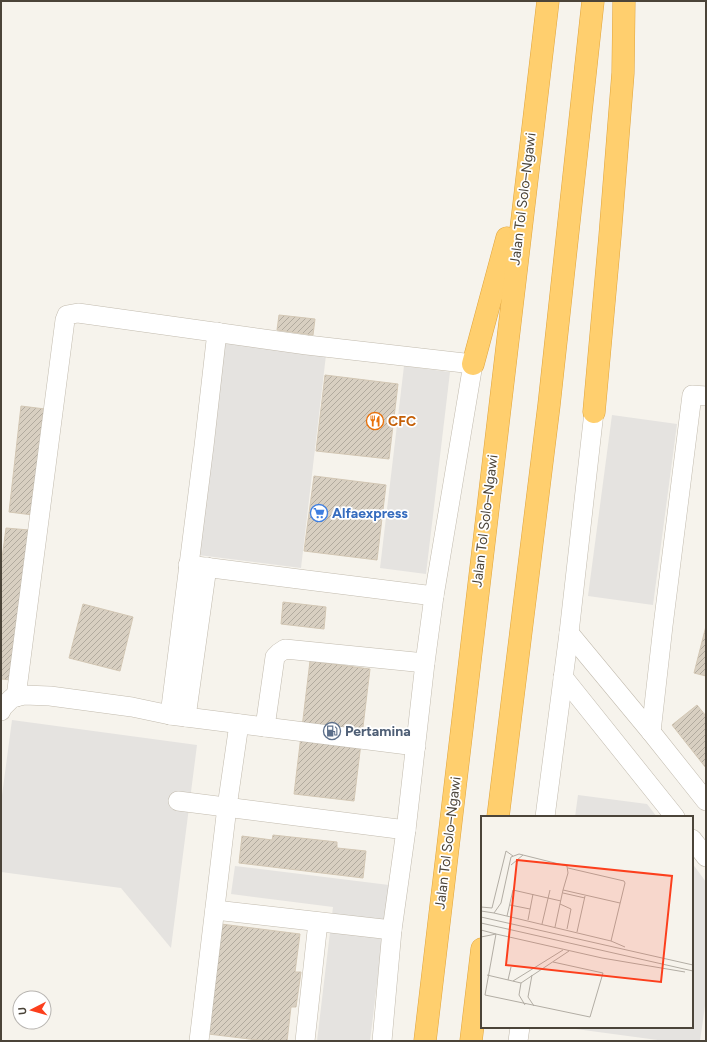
<svg xmlns="http://www.w3.org/2000/svg" width="707" height="1042" font-family="Figtree,sans-serif">
<defs>
<pattern id="building-hatch" width="6" height="6" patternUnits="userSpaceOnUse"><rect width="6" height="6" fill="#d8cfc1"/><path d="M-1 1l2-2M0 6l6-6M5 7l2-2" fill="none" stroke="#b1aa9e"/></pattern>
</defs>
<rect width="100%" height="100%" fill="#f6f3ec"/>
<g fill="#e5e3e0">
<polygon points="224,342 326,355 301,568 198,555"/>
<polygon points="404,366 450,372 426,574 380,568"/>
<polygon points="612,415 677,424 653,605 588,596"/>
<polygon points="12,720 197,745 171,948 121,888 1,872 1,803"/>
<polygon points="578,795 647,804 657,817 575,817"/>
<polygon points="692,863 706,882 706,999 700,1041 665,1041 561,1027 692,1027"/>
<polygon points="235,866 389,885 370,1041 317,1041 333,907 231,894"/>
</g>
<g fill="url(#building-hatch)" stroke="#d3c7b4">
<polygon points="279,315 315,319 313,335 277,330"/>
<polygon points="325,375 398,384 389,459 316,451"/>
<polygon points="21,406 45,409 33,515 9,512"/>
<polygon points="314,476 386,485 377,560 304,551"/>
<polygon points="6,528 29,530 11,680 1,679 1,566"/>
<polygon points="283,602 326,607 324,629 281,624"/>
<polygon points="83,604 133,617 120,671 69,658"/>
<polygon points="706,626 706,676 694,673"/>
<polygon points="310,661 370,669 354,801 294,794"/>
<polygon points="697,705 706,716 706,768 672,725"/>
<polygon points="273,835 337,842 337,848 366,851 363,878 239,863 242,836 272,840"/>
<polygon points="221,924 300,934 295,972 301,972 296,1007 291,1007 287,1041 266,1041 208,1034"/>
</g>
<g fill="none" stroke-linecap="round" stroke-linejoin="round">
<g stroke="#c2bbae" stroke-width="20">
<g id="minor">
<polyline points="188,565 434,596"/>
<polyline points="569,633 651,732 706,801"/>
<polyline points="563,677 675,817"/>
<polyline points="16,697 65,320 67,315 78,313 307,345 473,364 434,596 425,663 406,830 392,930 382,1041"/>
<polyline points="1,711 2,708 12,698 24,695 50,696 132,707 170,715 204,446 217,332"/>
<polyline points="170,715 416,746"/>
<polyline points="186,717 207,567"/>
<polyline points="265,727 275,657 279,653 285,649 425,663"/>
<polyline points="651,732 663,626 692,395 706,396"/>
<polyline points="178,801 406,830"/>
<polyline points="545,817 569,633 594,412"/>
<polyline points="692,839 706,857"/>
<polyline points="215,910 392,930"/>
<polyline points="199,1041 227,807 239,724"/>
<polyline points="305,1041 318,922"/>
<polyline points="518,1041 520,1027"/>
</g>
</g>
<g stroke="#e0a43c" stroke-width="23">
<g id="highway">
<polyline points="473,364 507,238"/>
<polyline points="594,412 610,236 623,73 624,1"/>
<polyline points="498,817 549,405 593,1"/>
<path d="M425 1041C465 694 504 347 548 1"/>
<polyline points="471,1041 482,949"/>
</g>
</g>
<use href="#minor" stroke="#fff" stroke-width="19"/>
<use href="#highway" stroke="#ffcf6e" stroke-width="22"/>
</g>
<defs>
<g id="restaurant-ring" transform="scale(0.9)"><circle r="9.5" fill="#fff" stroke="#e8710a" stroke-width="1.5"/><path d="M-5-6h1v4h1v-4h1v4h1v-4h1v5L-1.5 .5V6h-2V.5L-5-1ZM5-6V6H3V1.5H1.5Q1.5-4 5-6Z" fill="#e8710a"/></g>
<g id="supermarket-ring" transform="scale(0.9)"><circle r="9.5" fill="#fff" stroke="#3f7fe0" stroke-width="1.5"/><path d="M-6-5.5h2.5l.6 2H6L4.5 2H-2.5L-4.4-4H-6ZM-1.5 3.2a1.3 1.3 0 1 0 .1 0ZM3 3.2a1.3 1.3 0 1 0 .1 0Z" fill="#3f7fe0"/></g>
<g id="fuel-ring" transform="scale(0.9)"><circle r="9.5" fill="#fff" stroke="#5c6f8a" stroke-width="1.5"/><path d="M-5.5-6h7V0h2V4h1.3V-2.5L3-4.5l.8-.8L6-3V5H2.5V1h-1V6h-7ZM-4.2-4.7v3.2H.2V-4.7Z" fill="#5c6f8a"/></g>
</defs>
<g fill-rule="evenodd">
<use href="#restaurant-ring" x="375" y="421"/>
<use href="#supermarket-ring" x="319" y="513"/>
<use href="#fuel-ring" x="332" y="731"/>
</g>
<g text-anchor="middle" dominant-baseline="central" stroke-width="3.5" stroke-linejoin="round" paint-order="stroke">
<g font-size="14" fill="#4b4439" stroke="#fff">
<text transform="translate(523 199) rotate(-83)">Jalan Tol Solo–Ngawi</text>
<text transform="translate(485 521) rotate(-83)">Jalan Tol Solo–Ngawi</text>
<text transform="translate(448 843) rotate(-83)">Jalan Tol Solo–Ngawi</text>
</g>
<g font-size="14" font-weight="bold" fill="#c56008" stroke="#fff" text-anchor="start">
<text x="388" y="421">CFC</text>
</g>
<g font-size="14" font-weight="bold" fill="#366cbe" stroke="#fff" text-anchor="start">
<text x="332" y="513">Alfaexpress</text>
</g>
<g font-size="14" font-weight="bold" fill="#4e5e75" stroke="#fff" text-anchor="start">
<text x="345" y="731">Pertamina</text>
</g>
</g>
<g transform="translate(481 816)">
<rect width="212" height="212" fill="#f6f3ec"/>
<path fill="none" stroke="#b2ada4" stroke-width="1" d="M30 49 42 39M87 52 143 65 144 67 130 125 13 97 20 87 30 41 38 38 86 50 87 57 82 74 139 87M82 77 104 82M79 88 90 93 86 113M29 89 49 93M0 91 11 92 25 35 32 40M0 95 13 97M26 100 32 74 80 85M0 101 212 149M47 104 52 78M0 107 212 155M61 108 69 74M74 111 82 74M0 114 15 118M96 116 104 80M15 118 4 179 109 201 122 157 72 146M0 121 15 118 121 142M130 125 144 131M121 142 204 156M6 159 40 167 88 135M51 159 47 181 53 190M27 164 30 151M32 165 82 134M40 167 38 179 44 189"/>
<path fill="#fc3f1d" fill-opacity="0.15" stroke="#fc3f1d" stroke-width="2" d="M36 44 191 60 180 166 25 149Z"/>
<rect width="212" height="212" fill="none" stroke="#4b4439" stroke-width="2"/>
</g>
<rect width="707" height="1042" fill="none" stroke="#4b4439" stroke-width="4"/>
<g transform="translate(32 1010) rotate(264)"><circle r="19" fill="#ffffff" stroke="#b7b4b0"/>
<path d="M0-3L7 15L0 10L-7 15Z" fill="#fc3f1d"/>
<text y="-6" font-size="11" font-weight="bold" text-anchor="middle" fill="#4b4439">U</text>
</g>
</svg>
